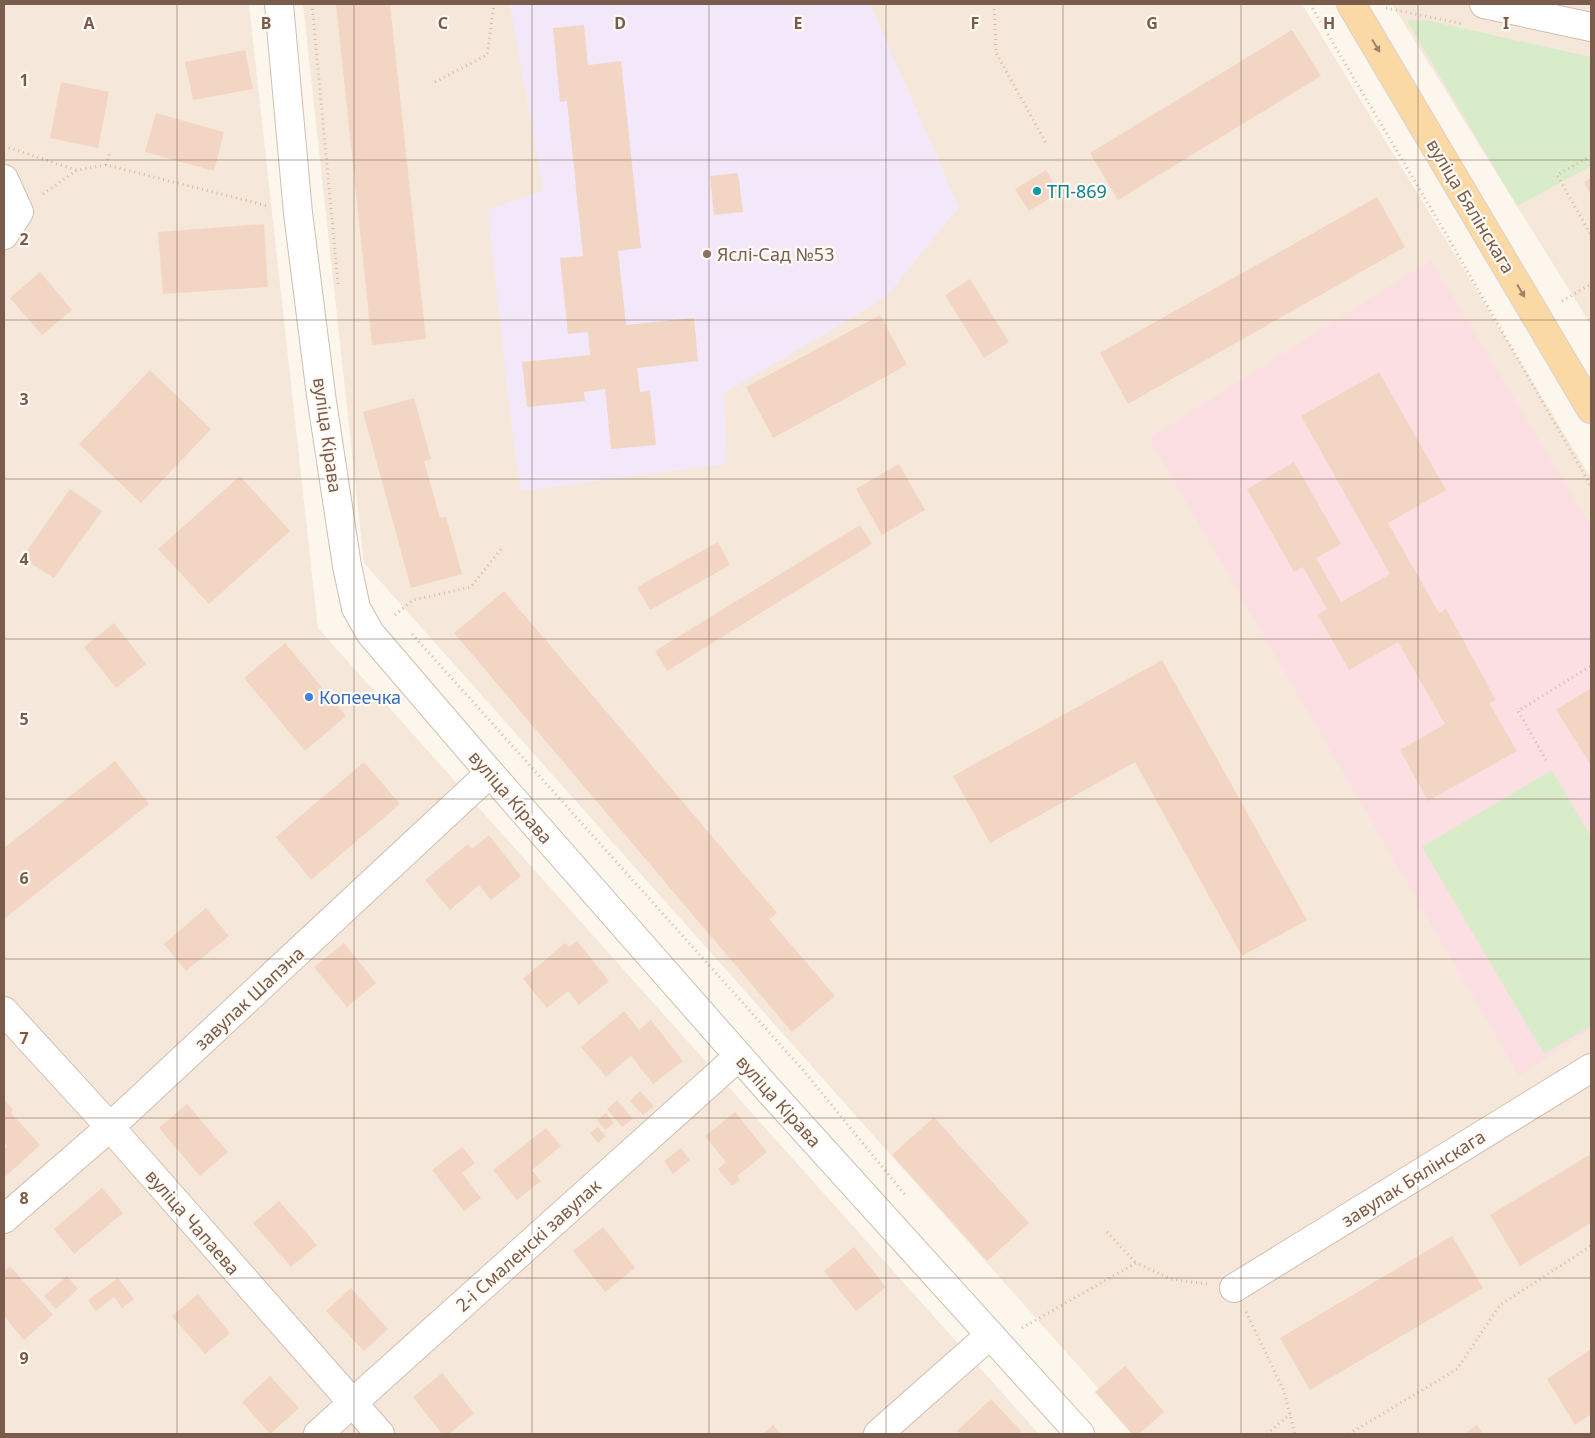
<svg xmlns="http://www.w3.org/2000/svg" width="1595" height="1438" font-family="'Noto Sans',sans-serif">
<rect width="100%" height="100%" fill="#fdf6ec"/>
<g fill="#f5e8da">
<polygon points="4,4 249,4 318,628 1039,1434 4,1434"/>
<polygon points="303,4 1302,4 1591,478 1591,1434 1139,1434 364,563"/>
<polygon points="1392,4 1591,4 1591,325 1517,206"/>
</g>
<polygon fill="#f3e8fa" points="510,4 870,4 959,207 886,297 723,394 727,464 521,491 511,421 488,210 543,190"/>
<polygon fill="#fbdfe3" points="1431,260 1591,526 1591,1030 1519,1076 1149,438"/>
<g fill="#d8ecc9">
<polygon points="1412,20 1430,21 1591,57 1591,166 1517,206 1407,21"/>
<polygon points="1552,770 1591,837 1591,1026 1544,1054 1422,847"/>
</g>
<g fill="#f3d5c3">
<polygon points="336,4 390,4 426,339 372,345"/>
<polygon points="584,25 588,65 621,61 641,248 618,251 626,325 694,318 698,361 637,368 640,392 650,391 656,445 611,449 605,389 584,392 585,401 527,407 522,362 590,355 588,332 568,334 560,258 583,256 567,101 560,102 553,28"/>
<polygon points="1292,30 1321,76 1118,200 1090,153"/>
<polygon points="245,50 253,89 193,100 185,62"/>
<polygon points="61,82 109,92 98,148 50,138"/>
<polygon points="156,113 224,132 214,171 145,152"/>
<polygon points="1046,170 1059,193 1029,211 1015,189"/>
<polygon points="738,173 743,212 714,215 710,176"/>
<polygon points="1591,178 1591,195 1584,182"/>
<polygon points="1377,197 1405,247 1128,404 1100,353"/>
<polygon points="264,224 268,287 163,294 158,232"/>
<polygon points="40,272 72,310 42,335 10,298"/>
<polygon points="970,279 1009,342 984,358 945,295"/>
<polygon points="880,315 907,365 773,438 746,387"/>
<polygon points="150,370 211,429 141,503 79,444"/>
<polygon points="1379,372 1446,490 1388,523 1439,613 1446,609 1496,700 1489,703 1517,751 1428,801 1400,750 1445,724 1398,642 1349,670 1318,615 1327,609 1303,567 1294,572 1247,489 1294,462 1341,544 1316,558 1341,602 1390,574 1301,416"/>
<polygon points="414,398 431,459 424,461 440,518 446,517 462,574 411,588 363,412"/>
<polygon points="899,464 925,510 882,535 856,489"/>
<polygon points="240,476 290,531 209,604 158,549"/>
<polygon points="70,489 102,511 54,578 22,558"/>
<polygon points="860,525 872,544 667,671 655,651"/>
<polygon points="718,542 730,565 650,610 637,587"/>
<polygon points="504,591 777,913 769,919 835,996 792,1032 454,633"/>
<polygon points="114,623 146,664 116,688 84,647"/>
<polygon points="285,643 346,716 305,751 244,678"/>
<polygon points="1162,660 1307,920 1242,956 1135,762 990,843 953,776"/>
<polygon points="1591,688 1591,765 1556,710"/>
<polygon points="115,761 149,804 4,919 4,848"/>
<polygon points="364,762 400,804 311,880 276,837"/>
<polygon points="489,835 521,876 491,900 479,885 450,910 425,880 468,844 472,849"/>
<polygon points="206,908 229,936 186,971 164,944"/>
<polygon points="577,941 609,981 579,1005 568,991 547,1008 523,979 565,943 569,947"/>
<polygon points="344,943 376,983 347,1007 314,967"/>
<polygon points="624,1011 639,1030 651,1020 683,1061 653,1084 631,1056 606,1077 581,1047"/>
<polygon points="640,1091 654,1106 643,1115 630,1101"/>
<polygon points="4,1099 13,1110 11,1113 40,1145 4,1178 4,1149 7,1146 4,1143"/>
<polygon points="617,1100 633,1119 622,1127 607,1109"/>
<polygon points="187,1104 228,1152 200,1176 159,1128"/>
<polygon points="735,1112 767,1152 737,1176 740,1180 732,1186 718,1169 726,1162 705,1136"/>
<polygon points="606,1113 614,1123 605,1130 597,1120"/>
<polygon points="934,1117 1029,1223 987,1261 892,1155"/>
<polygon points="598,1127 606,1136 598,1143 590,1133"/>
<polygon points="546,1128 561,1146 532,1170 541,1181 517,1200 493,1170"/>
<polygon points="462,1147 475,1163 462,1173 481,1198 464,1211 432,1170"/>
<polygon points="681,1148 690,1160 673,1174 664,1161"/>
<polygon points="1591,1154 1591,1223 1520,1266 1490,1215"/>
<polygon points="102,1188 123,1213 74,1254 54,1229"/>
<polygon points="279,1201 317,1245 291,1267 253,1223"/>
<polygon points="603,1227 635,1268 605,1292 573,1251"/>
<polygon points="1452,1236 1483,1288 1310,1390 1280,1338"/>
<polygon points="854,1247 886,1287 856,1311 824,1271"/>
<polygon points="10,1266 53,1315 24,1340 4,1316 4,1271"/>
<polygon points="67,1276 78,1289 56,1309 44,1296"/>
<polygon points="118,1278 134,1299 122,1308 114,1297 96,1311 88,1300"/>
<polygon points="351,1288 388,1329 364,1351 326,1311"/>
<polygon points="198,1294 230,1333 205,1354 172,1316"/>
<polygon points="1591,1349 1591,1414 1575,1425 1547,1379"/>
<polygon points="1125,1366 1164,1412 1139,1434 1132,1434 1095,1392"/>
<polygon points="442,1373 474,1413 449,1434 442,1434 413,1397"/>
<polygon points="270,1376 299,1408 270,1434 242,1402"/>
<polygon points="991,1399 1021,1431 1018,1434 961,1434 957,1431"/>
<polygon points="773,1425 781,1434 763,1434"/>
<polygon points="1477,1425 1483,1434 1464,1434"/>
</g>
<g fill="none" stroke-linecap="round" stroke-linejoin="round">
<g stroke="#d1beb0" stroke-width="30">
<g id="minor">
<polyline points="279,4 298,213 321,395 347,566 356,608 370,633 490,773 773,1095 1080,1434"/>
<polyline points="1484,4 1591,27"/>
<polyline points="4,179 19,212 4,235"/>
<polyline points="4,1011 110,1127 380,1434"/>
<polyline points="4,1219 110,1127 490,773"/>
<polyline points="1234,1288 1591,1068"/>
<polyline points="318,1434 739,1056"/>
<polyline points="878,1434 990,1335"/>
</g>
</g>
<g stroke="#dad1cd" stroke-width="30">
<polyline id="major" points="1351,4 1591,409"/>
</g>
<g stroke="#d9b8a5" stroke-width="3" stroke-dasharray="1 4" stroke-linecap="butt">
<polyline points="312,4 338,284"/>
<polyline points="994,4 996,53 1047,145"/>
<polyline points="1310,4 1446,234 1591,486"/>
<polyline points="1386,8 1463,24"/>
<polyline points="435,82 487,55 494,4"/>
<polyline points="4,146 76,170"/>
<polyline points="1591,156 1557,175 1591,235"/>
<polyline points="106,165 110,151"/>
<polyline points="43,194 77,170 106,165 268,206"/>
<polyline points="1562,301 1591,284"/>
<polyline points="395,615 413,600 471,587 501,549"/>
<polyline points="412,634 803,1070 906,1196"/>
<polyline points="1546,760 1518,711 1591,666"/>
<polyline points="1107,1232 1136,1263"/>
<polyline points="1246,1312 1284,1391 1295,1434"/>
<polyline points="1022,1328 1136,1263 1171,1279 1207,1284"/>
<polyline points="1267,1434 1290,1414"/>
<polyline points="1349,1434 1457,1369 1500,1305 1591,1246"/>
</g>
<use href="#minor" stroke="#fff" stroke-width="28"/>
<use href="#major" stroke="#fbd9a5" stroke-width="28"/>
</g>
<defs><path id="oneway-solid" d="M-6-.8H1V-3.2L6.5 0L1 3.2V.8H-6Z" transform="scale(1.25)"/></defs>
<g fill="#a18267">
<use href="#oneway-solid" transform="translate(1376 46) rotate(59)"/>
<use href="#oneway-solid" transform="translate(1521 291) rotate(59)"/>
</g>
<path fill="none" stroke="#7a5c4d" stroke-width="1" stroke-opacity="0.55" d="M177 4V1434M354 4V1434M532 4V1434M709 4V1434M886 4V1434M1063 4V1434M1241 4V1434M1418 4V1434M4 160H1591M4 320H1591M4 479H1591M4 639H1591M4 799H1591M4 959H1591M4 1118H1591M4 1278H1591"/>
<circle fill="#0f9aa8" stroke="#fffaf3" stroke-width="2" cx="1037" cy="191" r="5"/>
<circle fill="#8d6e63" stroke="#fffaf3" stroke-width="2" cx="707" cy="254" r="5"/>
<circle fill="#3f7fe0" stroke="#fffaf3" stroke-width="2" cx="309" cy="697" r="5"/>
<g text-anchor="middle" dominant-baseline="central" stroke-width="4.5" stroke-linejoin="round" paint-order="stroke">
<g font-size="18" fill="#0d838f" stroke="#fffaf3" text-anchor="start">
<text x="1047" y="191">ТП-869</text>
</g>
<g font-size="18" fill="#7a5c4d" stroke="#fffaf3">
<text transform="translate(1471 206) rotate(59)">вуліца Бялінскага</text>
<text transform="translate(328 435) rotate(82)">вуліца Кірава</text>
<text transform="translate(511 797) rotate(49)">вуліца Кірава</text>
<text transform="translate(249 998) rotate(-43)">завулак Шапэна</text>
<text transform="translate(779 1101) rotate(48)">вуліца Кірава</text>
<text transform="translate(1413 1178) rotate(-32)">завулак Бялінскага</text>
<text transform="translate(193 1222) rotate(49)">вуліца Чапаева</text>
<text transform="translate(528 1245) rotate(-42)">2-і Смаленскі завулак</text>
</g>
<g font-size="18" fill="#785e54" stroke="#fffaf3" text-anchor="start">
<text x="717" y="254">Яслі-Сад №53</text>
</g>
<g font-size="18" fill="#366cbe" stroke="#fffaf3" text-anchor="start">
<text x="319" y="697">Копеечка</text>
</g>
</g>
<g font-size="16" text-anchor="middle" font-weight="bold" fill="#7a5c4d" stroke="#fffaf3" stroke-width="4.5" stroke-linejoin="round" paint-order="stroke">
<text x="89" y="29">A</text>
<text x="266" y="29">B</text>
<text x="443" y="29">C</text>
<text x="620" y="29">D</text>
<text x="798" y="29">E</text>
<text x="975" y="29">F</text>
<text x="1152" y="29">G</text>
<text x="1329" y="29">H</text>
<text x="1506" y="29">I</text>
<text x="24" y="86">1</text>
<text x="24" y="245">2</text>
<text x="24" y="405">3</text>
<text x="24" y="565">4</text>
<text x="24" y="725">5</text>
<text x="24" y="884">6</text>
<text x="24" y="1044">7</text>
<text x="24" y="1204">8</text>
<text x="24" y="1364">9</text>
</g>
<rect width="1595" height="1438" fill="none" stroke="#7a5c4d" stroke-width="10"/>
</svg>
